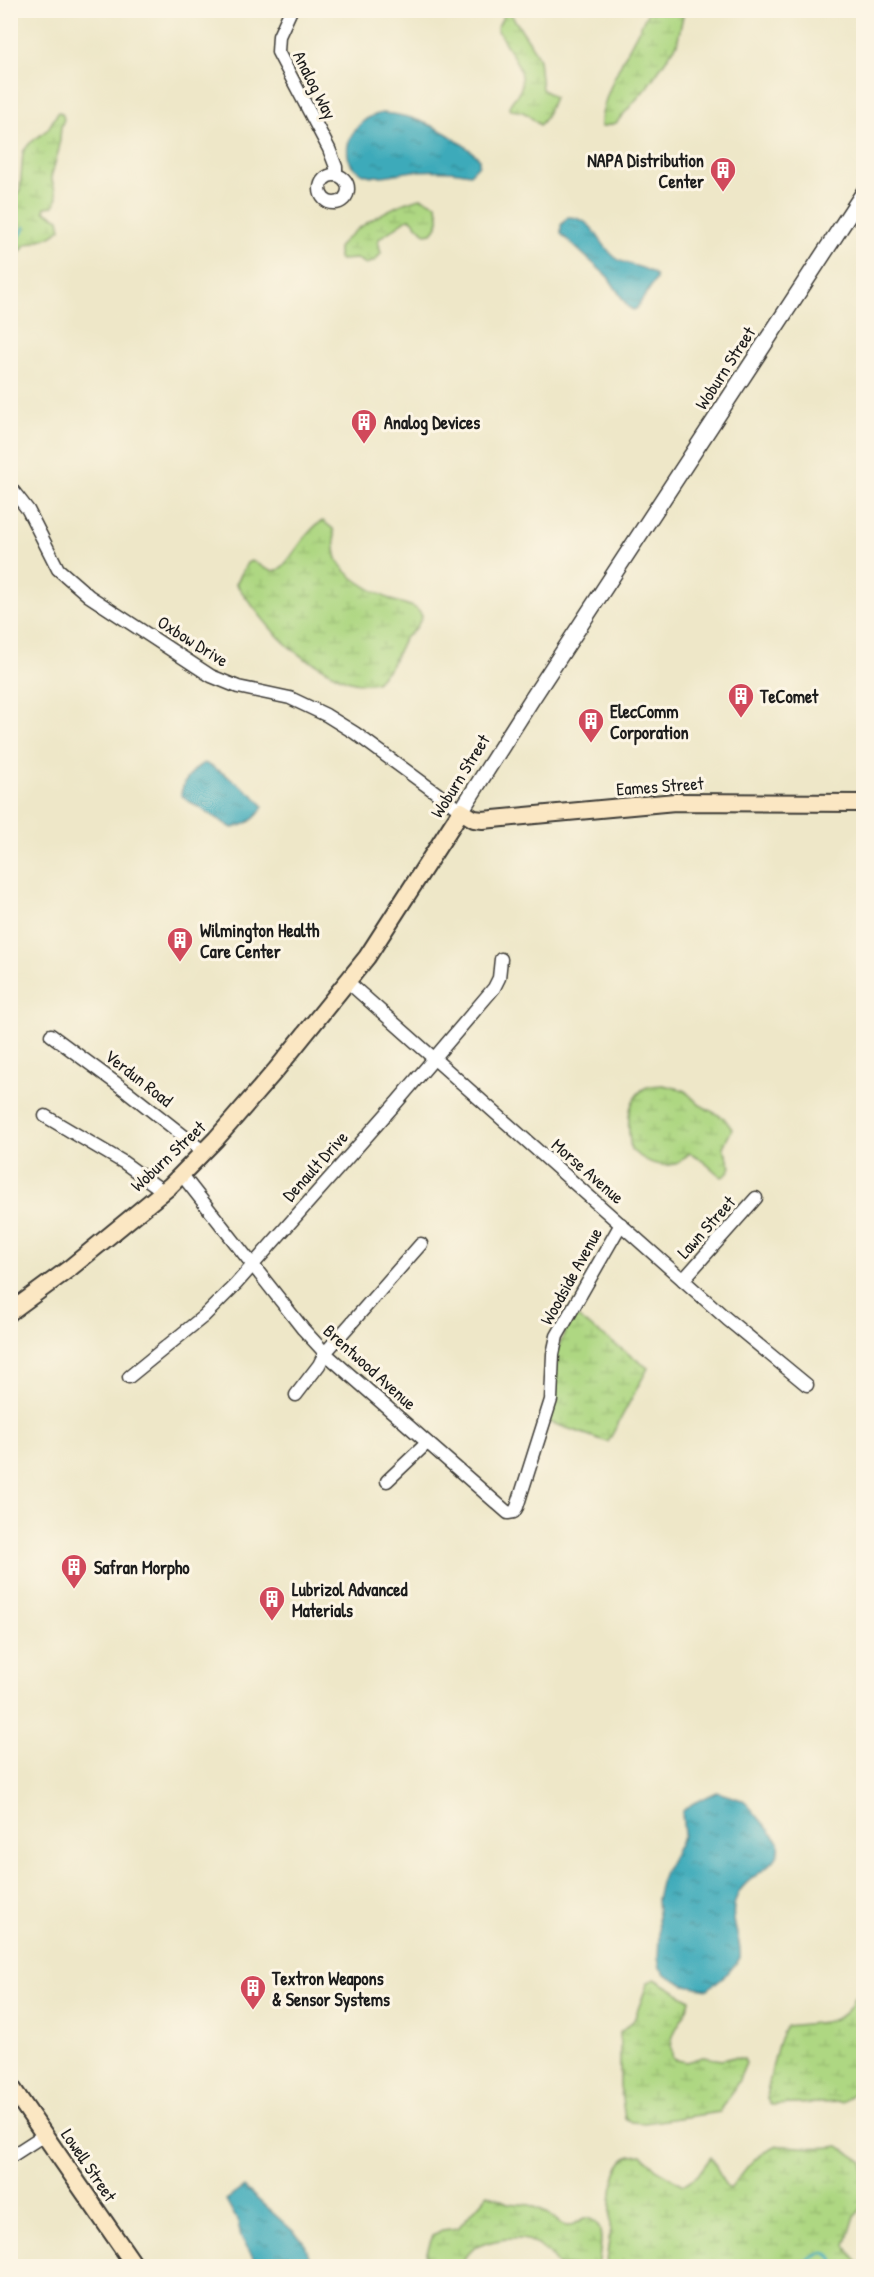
<svg xmlns="http://www.w3.org/2000/svg" width="874" height="2277" font-family="'Patrick Hand',sans-serif">
<defs>
<pattern id="wetland-marsh" width="20" height="14" patternUnits="userSpaceOnUse" patternTransform="scale(1.5)"><rect width="20" height="14" fill="#aed782"/><path d="M1 5h8M5 5V1M11 12h8M15 12V8" fill="none" stroke="#95b870"/></pattern>
<pattern id="water-ripples" width="26" height="14" patternUnits="userSpaceOnUse" patternTransform="scale(1.5)"><rect width="26" height="14" fill="#3caaba"/><path d="M2 4q2-2 4 0t4 0M15 11q2-2 4 0t4 0" fill="none" stroke="#328a96"/></pattern>
</defs>
<rect width="100%" height="100%" fill="#fcf5e5"/>
<filter id="ink" filterUnits="userSpaceOnUse"><feTurbulence type="fractalNoise" baseFrequency=".0167" numOctaves="2"/><feDisplacementMap in="SourceGraphic" scale="12" xChannelSelector="R" yChannelSelector="G"/><feConvolveMatrix kernelMatrix="1 2 1 2 8 2 1 2 1" color-interpolation-filters="sRGB"/></filter>
<filter id="wash" filterUnits="userSpaceOnUse"><feTurbulence type="fractalNoise" baseFrequency=".008" numOctaves="4" result="noise"/><feDisplacementMap in="SourceGraphic" scale="24" xChannelSelector="R" yChannelSelector="G"/><feGaussianBlur stdDeviation="1.35" result="paint"/><feColorMatrix in="noise" values="0 0 0 0 0 0 0 0 0 0 0 0 0 0 0 0 0 1.4 0 .05"/><feComposite in="paint" operator="in"/></filter>
<g filter="url(#wash)">
<rect width="100%" height="100%" fill="#eee7c8"/>
<g fill="url(#wetland-marsh)" stroke="#657a4f" stroke-width="1.5">
<path d="M649 10 684 11 677 44 647 87 616 123 601 127C600 94 634 41 649 10Z"/>
<path d="M505 13H510L529 41 539 59 542 89 554 97 546 117 540 125C526 116 531 112 511 110L509 107C511 99 520 95 521 87 525 64 504 47 497 28Z"/>
<polygon points="58,112 62,113 64,119 61,127 59,149 51,177 57,197 54,206 45,207 44,211 59,219 61,229 51,236 26,245 11,263 11,203 20,190 23,152 29,144 48,129"/>
<path d="M421 198 436 204C440 217 442 222 432 233L426 234 411 219H408L380 238 378 241 381 253 375 261 366 264 357 259 341 260 338 258V248C351 229 398 202 421 198Z"/>
<path d="M323 521 333 529C336 540 333 551 338 561 348 579 376 593 394 601 405 605 416 604 422 616L417 627 404 639 391 666 376 682C355 687 338 677 320 666 315 663 309 661 304 658 275 639 256 610 236 584L247 563 251 561C258 563 266 571 273 571 288 571 303 530 323 521Z"/>
<path d="M663 1085 684 1090 700 1105 724 1118 732 1129 723 1147 731 1167 726 1175 722 1177C711 1169 703 1159 690 1153 685 1156 680 1163 675 1164 658 1169 644 1160 631 1150 628 1130 624 1101 645 1088 649 1085 658 1086 663 1085Z"/>
<polygon points="573,1314 648,1368 608,1442 549,1422 556,1353"/>
<path d="M655 1979 690 2000C687 2021 665 2030 673 2059L686 2062 703 2057 722 2060 735 2057 744 2059 746 2063 738 2082 720 2112 644 2123 631 2122 625 2118 620 2086V2032L634 2020 648 1982Z"/>
<path d="M857 1996 863 2000 864 2081 856 2091 842 2102 771 2105 767 2098V2091C772 2074 776 2038 787 2026 812 2022 847 2027 854 1997Z"/>
<path d="M778 2146C799 2146 818 2150 839 2146L863 2162V2207L855 2216 846 2245 852 2256 861 2266H606C606 2254 610 2242 610 2229 611 2211 609 2167 628 2157 631 2155 638 2156 642 2155L656 2169 683 2185 697 2176 711 2157C719 2168 719 2181 730 2189 746 2169 752 2155 778 2146Z"/>
<path d="M488 2194 508 2203 530 2205 546 2212 564 2226H570L584 2218C608 2219 600 2250 598 2266H558C552 2255 535 2240 521 2239 504 2237 462 2244 463 2266H429L426 2254 433 2235 442 2230 458 2228Z"/>
</g>
<g fill="url(#water-ripples)" stroke="#2c636b" stroke-width="1.5">
<path d="M383 113C419 115 453 134 479 158V165L470 174C451 170 434 170 415 171 399 172 379 180 364 174 344 166 343 144 356 129 364 119 371 115 383 113Z"/>
<path d="M568 217C595 217 598 245 616 258 628 267 644 265 655 275L656 279 636 309 633 310 628 307 608 277 561 234V225Z"/>
<path d="M204 763C217 768 257 795 263 806 259 818 244 826 232 828L187 800 181 795C181 784 194 768 204 763Z"/>
<path d="M717 1792 742 1800 748 1805 779 1842C784 1867 747 1874 738 1894 726 1919 742 1935 740 1958L729 1972 708 1989 685 1985 666 1975 660 1968 658 1958 659 1936 657 1899 663 1874 684 1835 682 1812C692 1801 704 1799 717 1792Z"/>
<polygon points="244,2187 304,2241 312,2266 257,2266 253,2257 241,2237 238,2222 226,2200"/>
</g>
<g fill="none" stroke-linecap="round" stroke-linejoin="round">
<g stroke="#3caaba" stroke-width="3">
<polyline points="10,252 25,227"/>
<path d="M797 2266 823 2252C831 2255 834 2258 833 2266"/>
</g>
</g>
</g>
<g filter="url(#ink)">
<g fill="none" stroke-linecap="round" stroke-linejoin="round">
<g stroke="#3c3a36" stroke-width="15">
<g id="minor">
<polyline points="291,10 279,36 278,52 329,149 336,167 336,175"/>
<circle cx="334" cy="189" r="14"/>
<polyline points="10,487 28,510 58,569 89,596 211,676 238,687 290,698 326,715 355,733 461,811"/>
<polyline points="348,982 727,1319 807,1385"/>
<polyline points="51,1035 128,1092 204,1152"/>
<polyline points="45,1116 123,1162 163,1191"/>
<polyline points="182,1175 303,1329 325,1353 508,1513 514,1512 517,1507 551,1400 553,1354 557,1336 621,1224"/>
<polyline points="683,1280 756,1198"/>
<polyline points="129,1377 204,1316 236,1284 397,1102 494,988 499,978 501,959"/>
<polyline points="296,1395 319,1365 325,1353 421,1244"/>
<polyline points="387,1481 427,1443"/>
<polyline points="10,2157 44,2135"/>
</g>
</g>
<g stroke="#3c3a36" stroke-width="18">
<polyline id="tertiary" points="461,811 532,699 864,192"/>
</g>
<g stroke="#3c3a36" stroke-width="20">
<g id="secondary">
<polyline points="10,1312 70,1268 170,1186 216,1139 276,1070 367,957 461,811 474,819 483,820 675,802 864,803"/>
<polyline points="10,2085 135,2266"/>
</g>
</g>
<use href="#minor" stroke="#fff" stroke-width="12"/>
<use href="#tertiary" stroke="#fff" stroke-width="15"/>
<use href="#secondary" stroke="#fbe7c3" stroke-width="16"/>
</g>
</g>
<defs>
<g id="building-pin" transform="scale(1.35)"><path d="M0 17L-7.5 6A9.5 9.5 0 1 1 7.5 6Z" fill="#d1495b" stroke="#fcf5e5"/><path d="M-4-6H4V6H1V3H-1V6H-4ZM-2.5-4.3h1.7v1.8h-1.7ZM.8-4.3h1.7v1.8H.8ZM-2.5-1h1.7V.8h-1.7ZM.8-1h1.7V.8H.8Z" fill="#fff"/></g>
</defs>
<g fill-rule="evenodd">
<use href="#building-pin" x="723" y="170"/>
<use href="#building-pin" x="364" y="422"/>
<use href="#building-pin" x="741" y="696"/>
<use href="#building-pin" x="591" y="721"/>
<use href="#building-pin" x="180" y="940"/>
<use href="#building-pin" x="74" y="1567"/>
<use href="#building-pin" x="272" y="1599"/>
<use href="#building-pin" x="253" y="1988"/>
</g>
<g text-anchor="middle" dominant-baseline="central" stroke-width="6" stroke-linejoin="round" paint-order="stroke">
<g font-size="18" fill="#1c1c1c" stroke="#fcf5e5">
<text transform="translate(315 85) rotate(63)">Analog Way</text>
<text transform="translate(725 368) rotate(-57)">Woburn Street</text>
<text transform="translate(193 641) rotate(32)">Oxbow Drive</text>
<text transform="translate(460 776) rotate(-58)">Woburn Street</text>
<text transform="translate(660 786) rotate(-4)">Eames Street</text>
<text transform="translate(139 1078) rotate(38)">Verdun Road</text>
<text transform="translate(168 1156) rotate(-43)">Woburn Street</text>
<text transform="translate(315 1166) rotate(-48)">Denault Drive</text>
<text transform="translate(588 1171) rotate(41)">Morse Avenue</text>
<text transform="translate(706 1227) rotate(-48)">Lawn Street</text>
<text transform="translate(571 1276) rotate(-61)">Woodside Avenue</text>
<text transform="translate(370 1367) rotate(42)">Brentwood Avenue</text>
<text transform="translate(89 2165) rotate(56)">Lowell Street</text>
</g>
<g font-size="18" font-weight="bold" fill="#1c1c1c" stroke="#fcf5e5" text-anchor="start">
<text x="704" y="160" text-anchor="end">NAPA Distribution<tspan x="704" dy="21">Center</tspan></text>
<text x="384" y="422">Analog Devices</text>
<text x="760" y="696">TeComet</text>
<text x="610" y="711">ElecComm<tspan x="610" dy="21">Corporation</tspan></text>
<text x="200" y="930">Wilmington Health<tspan x="200" dy="21">Care Center</tspan></text>
<text x="94" y="1567">Safran Morpho</text>
<text x="292" y="1589">Lubrizol Advanced<tspan x="292" dy="21">Materials</tspan></text>
<text x="272" y="1978">Textron Weapons<tspan x="272" dy="21">&amp; Sensor Systems</tspan></text>
</g>
</g>
<rect width="874" height="2277" fill="none" stroke="#fcf5e5" stroke-width="36"/>
</svg>
